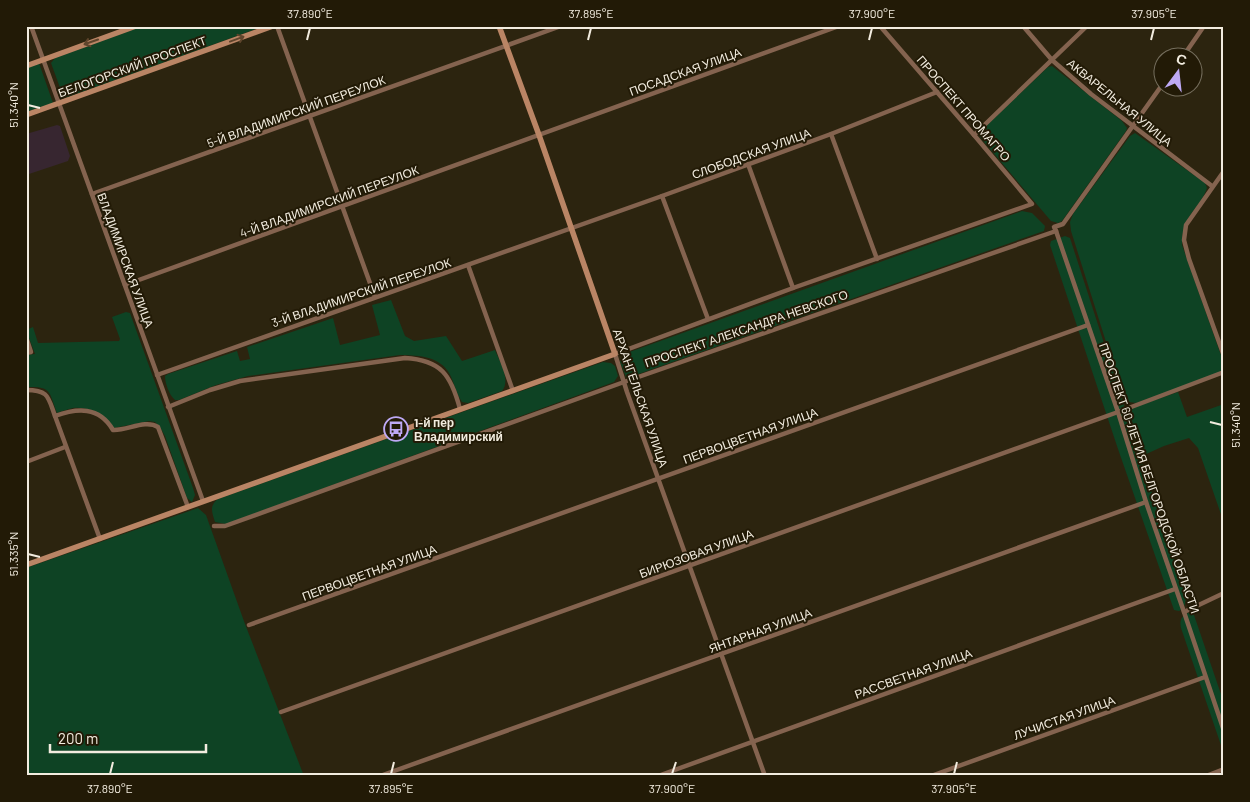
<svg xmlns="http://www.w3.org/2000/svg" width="1250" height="802" font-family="Barlow,sans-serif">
<rect width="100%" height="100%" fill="#2c240f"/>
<polygon fill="#372630" points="57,125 60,126 70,156 68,161 26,175 26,134"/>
<g fill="#0e4324">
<polygon points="143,26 264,26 68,97 63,96 51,63 55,58"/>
<polygon points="39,63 53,103 26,112 26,68"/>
<polygon points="1052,66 1122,121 1127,128 1126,131 1062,221 1058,223 1051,221 979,136 983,129 1048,67"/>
<path d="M1135 133 1205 183 1207 188C1198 213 1182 213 1182 245L1223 361 1222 370 1217 375 1136 403 1129 402 1124 399 1071 231 1070 222 1073 214 1130 136Z"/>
<polygon points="1022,211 1032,213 1045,226 1044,231 630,377 626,377 620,362 624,354"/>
<path d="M1065 236 1070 238 1185 594C1186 602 1186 607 1179 611L1174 610 1118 449 1050 245 1051 241Z"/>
<path d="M391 300 405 336 414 341 446 336 462 361 495 350C500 362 511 380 502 391L468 403 462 402C455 392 454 379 447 370 437 356 415 355 400 355L248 376 216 385 179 400H175C169 395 165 383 165 376L168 374 237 351 240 361 250 359 247 347 333 318 340 345 380 335 372 305Z"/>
<path d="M126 312 130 313 193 488 195 495 192 502 187 498 165 436 160 427 155 422 149 421 114 428C106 415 89 406 73 408 68 409 62 411 57 413 49 392 52 386 26 387V355L35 354 26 330 33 327 38 343 119 341 120 339 112 317Z"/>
<path d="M603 362 611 363 615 366 618 376 614 382 226 524 215 522C212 512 209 506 218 499Z"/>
<polygon points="1178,392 1187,417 1224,404 1224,523 1198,448 1189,438 1164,446 1144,455 1130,415 1130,410 1132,408"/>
<polygon points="198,508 206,515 245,624 304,776 26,776 26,568"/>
<path d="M1191 612 1194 615 1224 703V754L1181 628C1179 619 1182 615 1191 612Z"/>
</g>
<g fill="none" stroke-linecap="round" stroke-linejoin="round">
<g stroke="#84634f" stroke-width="4.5">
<polyline points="31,26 203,501"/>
<polyline points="277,26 375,297"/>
<polyline points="1023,26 1052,60 1091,94 1212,186"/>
<polyline points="1182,58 1204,26"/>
<polyline points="831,134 877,259"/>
<polyline points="974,135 1087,26"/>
<polyline points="748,164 793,288"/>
<polyline points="1224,171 1186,225 1184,240 1189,259 1224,356"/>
<polyline points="92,194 561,26"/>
<polyline points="662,196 708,319"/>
<polyline points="1056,231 1118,412 1146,502 1184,612 1224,731"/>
<polyline points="1056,231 1054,227 1063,224 1162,85"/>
<polyline points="468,265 513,391"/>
<polyline points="125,285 839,26"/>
<polyline points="26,337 31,352 26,353"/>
<polyline points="157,375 662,196 831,134 937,92"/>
<path d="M26 390C49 390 48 397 55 416 77 408 99 406 113 430 127 431 145 419 158 427L188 507"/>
<path d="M168 407 210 390 240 381 405 358C441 360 451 375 460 409"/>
<polyline points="55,416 100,539"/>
<polyline points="26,462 65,447"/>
<polyline points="214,526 225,526 624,382 1056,231"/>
<polyline points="1184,612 1224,593"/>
<polyline points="249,625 1088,325"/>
<polyline points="281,712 1118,412 1224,372"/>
<polyline points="380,776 1146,502"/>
<polyline points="658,776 1175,589"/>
<polyline points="765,776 627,392 615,354 793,288 1032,204 974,135 880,26"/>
<polyline points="931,776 1205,677"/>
<polyline points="1206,776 1224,769"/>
</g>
<g stroke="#ba8565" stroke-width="5.5">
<polyline points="26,66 136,26"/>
<polyline points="26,115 273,26"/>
<polyline points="26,565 615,354 539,135 499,26"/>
</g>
</g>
<defs><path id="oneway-shaft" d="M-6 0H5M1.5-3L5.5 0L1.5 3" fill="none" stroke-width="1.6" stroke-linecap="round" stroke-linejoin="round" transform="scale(1.25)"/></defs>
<g stroke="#5f452c">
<use href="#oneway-shaft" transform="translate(237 39) rotate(-20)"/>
<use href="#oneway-shaft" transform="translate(91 42) rotate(161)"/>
</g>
<path fill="none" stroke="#f2ecdf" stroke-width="2" d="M307 40 310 28M588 40 591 28M869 40 872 28M1151 40 1154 28M28 105 40 108M1210 422 1222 425M28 554 40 557M110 774 113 762M391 774 394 762M672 774 676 762M954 774 957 762"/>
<defs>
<g id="bus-ring" transform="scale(1.25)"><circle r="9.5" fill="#221a06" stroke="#bea9f5" stroke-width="1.5"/><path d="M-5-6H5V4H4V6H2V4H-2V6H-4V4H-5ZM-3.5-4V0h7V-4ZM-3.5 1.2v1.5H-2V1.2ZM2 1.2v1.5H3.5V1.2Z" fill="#bea9f5"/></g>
</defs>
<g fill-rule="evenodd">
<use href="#bus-ring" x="396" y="429"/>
</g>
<g text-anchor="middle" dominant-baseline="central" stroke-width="4" stroke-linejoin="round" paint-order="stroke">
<g font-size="12" fill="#f2ecdf" stroke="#221a06">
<text transform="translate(132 66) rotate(-20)">БЕЛОГОРСКИЙ ПРОСПЕКТ</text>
<text transform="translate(685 71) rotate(-20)">ПОСАДСКАЯ УЛИЦА</text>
<text transform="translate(1120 102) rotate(39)">АКВАРЕЛЬНАЯ УЛИЦА</text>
<text transform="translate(964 108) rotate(49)">ПРОСПЕКТ ПРОМАГРО</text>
<text transform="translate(296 111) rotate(-20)">5-Й ВЛАДИМИРСКИЙ ПЕРЕУЛОК</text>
<text transform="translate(751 153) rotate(-20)">СЛОБОДСКАЯ УЛИЦА</text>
<text transform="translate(329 201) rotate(-20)">4-Й ВЛАДИМИРСКИЙ ПЕРЕУЛОК</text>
<text transform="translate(126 260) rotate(70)">ВЛАДИМИРСКАЯ УЛИЦА</text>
<text transform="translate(361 292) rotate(-19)">3-Й ВЛАДИМИРСКИЙ ПЕРЕУЛОК</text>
<text transform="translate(746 328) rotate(-19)">ПРОСПЕКТ АЛЕКСАНДРА НЕВСКОГО</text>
<text transform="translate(641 398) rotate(71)">АРХАНГЕЛЬСКАЯ УЛИЦА</text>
<text transform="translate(750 435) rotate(-20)">ПЕРВОЦВЕТНАЯ УЛИЦА</text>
<text transform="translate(1150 478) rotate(71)">ПРОСПЕКТ 60-ЛЕТИЯ БЕЛГОРОДСКОЙ ОБЛАСТИ</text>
<text transform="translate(696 553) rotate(-20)">БИРЮЗОВАЯ УЛИЦА</text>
<text transform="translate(369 572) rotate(-20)">ПЕРВОЦВЕТНАЯ УЛИЦА</text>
<text transform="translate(760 630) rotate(-20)">ЯНТАРНАЯ УЛИЦА</text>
<text transform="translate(913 673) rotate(-20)">РАССВЕТНАЯ УЛИЦА</text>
<text transform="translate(1064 717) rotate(-20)">ЛУЧИСТАЯ УЛИЦА</text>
</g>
<g font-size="12" font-weight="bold" fill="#f2ecdf" stroke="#221a06" text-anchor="start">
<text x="414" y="422">1-й пер<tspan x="414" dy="14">Владимирский</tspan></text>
</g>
</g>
<rect width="1250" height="802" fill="none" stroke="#221a06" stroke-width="55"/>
<g transform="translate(1178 72) rotate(15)"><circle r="24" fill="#221a06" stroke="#756e5d"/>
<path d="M0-4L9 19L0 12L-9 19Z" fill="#bea9f5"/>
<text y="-8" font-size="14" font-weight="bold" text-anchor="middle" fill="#f2ecdf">С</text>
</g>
<path d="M50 744v8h156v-8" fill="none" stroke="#f2ecdf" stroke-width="2.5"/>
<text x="58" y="744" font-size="15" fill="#f2ecdf" stroke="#221a06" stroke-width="4" paint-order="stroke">200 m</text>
<rect x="28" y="28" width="1194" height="746" fill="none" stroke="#f2ecdf" stroke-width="2"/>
<g font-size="12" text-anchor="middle" fill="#f2ecdf">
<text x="310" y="18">37.890°E</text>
<text x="591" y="18">37.895°E</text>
<text x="872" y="18">37.900°E</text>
<text x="1154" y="18">37.905°E</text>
<text transform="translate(14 105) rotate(-90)" y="4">51.340°N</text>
<text transform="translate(1236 425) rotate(-90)" y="4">51.340°N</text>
<text transform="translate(14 554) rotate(-90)" y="4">51.335°N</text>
<text x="110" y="793">37.890°E</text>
<text x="391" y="793">37.895°E</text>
<text x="672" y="793">37.900°E</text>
<text x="954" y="793">37.905°E</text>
</g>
</svg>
